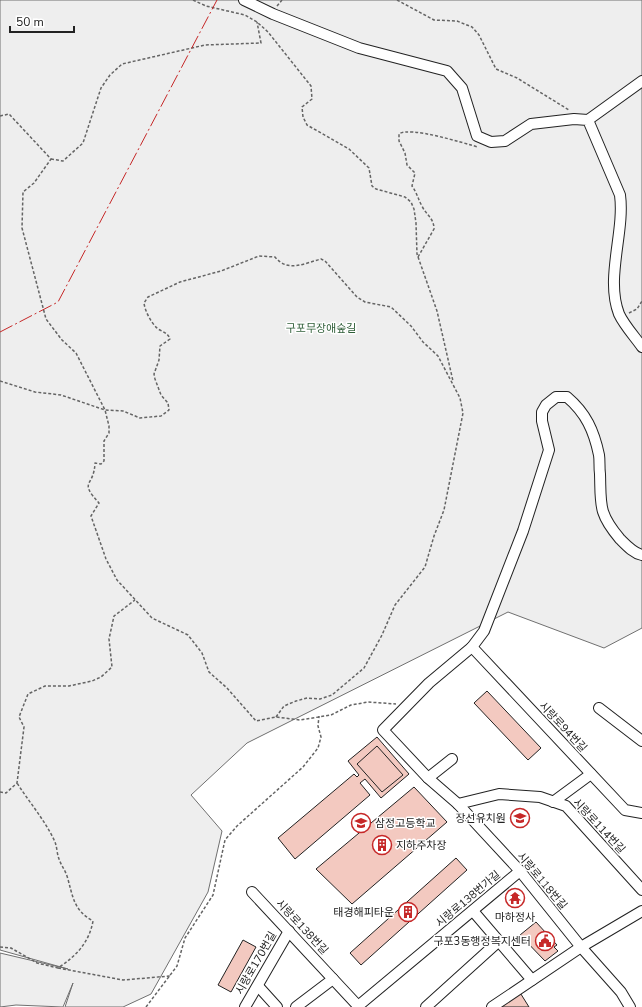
<svg xmlns="http://www.w3.org/2000/svg" width="642" height="1007" font-family="'Nunito Sans','Noto Sans KR',sans-serif">
<rect width="100%" height="100%" fill="#fff"/>
<polygon fill="#eee" stroke="#6f6f6f" points="0,0 642,0 642,628 604,648 508,612 247,743 191,795 222,831 208,892 151,994 123,1007 65,1007 73,983 63,1007 16,1005 0,1007 0,953 68,969 0,950"/>
<g fill="#f3c9c0" stroke="#222">
<polygon points="487,691 541,748 528,760 474,703"/>
<polygon points="377,737 409,774 381,798 365,779 360,783 370,795 295,859 278,838 354,774 357,777 359,775 348,761"/>
<polygon points="377,746 403,775 382,792 357,764"/>
<polygon points="414,787 447,822 352,904 316,869"/>
<polygon points="456,858 467,870 361,965 350,953"/>
<polygon points="536,922 557,945 554,947 558,951 545,961 520,935"/>
<polygon points="243,940 256,947 231,992 218,985"/>
<polygon points="519,991 529,1007 498,1007"/>
</g>
<g fill="none" stroke-linecap="round" stroke-linejoin="round">
<g stroke="#222" stroke-width="12">
<g id="minor">
<path d="M244 0 273 14 359 48 447 71 462 88 477 136 491 142 505 141 531 124 574 119 588 120 620 195C625 232 605 278 619 314 624 325 635 337 642 347"/>
<polyline points="588,120 642,81"/>
<polyline points="472,647 625,810 642,813"/>
<polyline points="599,708 642,741"/>
<polyline points="428,778 452,759"/>
<polyline points="553,802 591,774"/>
<polyline points="458,804 499,794 540,797 566,806 642,890"/>
<polyline points="252,892 359,1007"/>
<polyline points="473,911 532,980"/>
<polyline points="258,986 277,1007"/>
<polyline points="358,1006 520,871"/>
<polyline points="245,1007 289,931"/>
<polyline points="296,1007 333,979"/>
<polyline points="426,1007 499,941"/>
<polyline points="492,1007 581,947 642,911"/>
<path d="M630 1007 621 992 581 947 520 871 458 804 428 778 383 730 429 683 472 647 484 631 523 531 549 450 542 421V412L546 405 556 397H567C586 413 594 431 599 455 600 461 599 467 600 474 601 505 598 513 620 539 626 545 633 553 642 555"/>
</g>
</g>
<g stroke="#646464" stroke-width="1.5" stroke-dasharray="3 2" stroke-linecap="butt">
<polyline points="193,0 206,6 245,15 257,22 268,32 311,86 312,99 302,107 303,117 307,125 349,149 369,168 372,186 376,189 405,197 411,202 414,209 416,223 417,254 437,311 453,381"/>
<polyline points="397,0 434,20 457,21 472,27 479,35 496,69 517,78 569,110"/>
<polyline points="277,6 282,0"/>
<path d="M0 116 9 114 51 159 34 183 23 192 22 228 46 319 62 340 76 353 105 410 109 426V433L104 441V461L101 464 95 463C94 488 78 480 99 503L91 516 106 559 117 580 152 618 188 635 202 653 209 672 227 688 256 721 276 717 300 720 331 715 351 705 368 702 396 704"/>
<polyline points="51,159 63,161 83,143 101,88 110,75 122,64 205,45 261,43 257,22"/>
<path d="M418 257 434 229C434 218 426 215 422 206 418 199 417 193 412 186L415 173 407 165 405 153 399 141V134C410 126 463 143 478 147"/>
<polyline points="629,313 637,309 642,301"/>
<path d="M0 381 35 392 61 395 105 410 123 411 140 418 161 416 169 410 168 403 161 395 155 379 154 374 159 360 160 346 170 339C168 333 163 332 158 329 151 323 145 311 144 303L148 297 180 282 221 271 259 256 275 257C288 273 305 263 321 259L325 261 357 297 365 302 391 307 411 326 423 342 438 356 460 398 463 413 444 510 434 536 425 567 395 605 382 635 364 668 332 695 320 699 307 698 296 701 284 706 276 717"/>
<polyline points="0,792 6,793 17,783 24,727 19,717 28,694 45,686 69,686 92,681 101,677 112,667 109,639 114,616 135,600"/>
<path d="M0 947 11 948 37 963 58 968C76 956 89 943 93 921 73 910 73 896 67 876 65 870 61 865 59 859 57 854 57 847 55 842 45 820 29 802 17 783"/>
<polyline points="58,968 123,980 170,976"/>
<polyline points="146,1007 177,966 185,938 213,895 225,840 237,826 303,767 318,748 321,737 318,726 319,716"/>
</g>
<use href="#minor" stroke="#fff" stroke-width="10"/>
<polyline stroke="#c62828" stroke-width="1" stroke-dasharray="14 3 2 3" stroke-linecap="butt" points="0,332 58,302 217,0"/>
</g>
<defs>
<g id="school-ring" transform="scale(1)"><circle r="9.5" fill="#fff" stroke="#c62828" stroke-width="1.5"/><path d="M0-5L7-2L0 1L-7-2ZM-4 1L0 2.5L4 1V4Q0 6-4 4Z" fill="#c62828"/></g>
<g id="building-ring" transform="scale(1)"><circle r="9.5" fill="#fff" stroke="#c62828" stroke-width="1.5"/><path d="M-4-6H4V6H1V3H-1V6H-4ZM-2.5-4.3h1.7v1.8h-1.7ZM.8-4.3h1.7v1.8H.8ZM-2.5-1h1.7V.8h-1.7ZM.8-1h1.7V.8H.8Z" fill="#c62828"/></g>
<g id="temple-ring" transform="scale(1)"><circle r="9.5" fill="#fff" stroke="#c62828" stroke-width="1.5"/><path d="M0-6L5-2H3V0L6.5 2.5H4V6H1.5V3h-3V6H-4V2.5H-6.5L-3 0V-2H-5Z" fill="#c62828"/></g>
<g id="civic-ring" transform="scale(1)"><circle r="9.5" fill="#fff" stroke="#c62828" stroke-width="1.5"/><path d="M-.6-6.5H3V-4.5H.6V-3L4-1V1h2V6H-6V1h2V-1L-.6-3ZM-1.2 2.5V6h2.4V2.5Z" fill="#c62828"/></g>
</defs>
<g fill-rule="evenodd">
<use href="#school-ring" x="520" y="818"/>
<use href="#school-ring" x="361" y="823"/>
<use href="#building-ring" x="382" y="845"/>
<use href="#temple-ring" x="515" y="898"/>
<use href="#building-ring" x="408" y="912"/>
<use href="#civic-ring" x="545" y="941"/>
</g>
<g text-anchor="middle" dominant-baseline="central" stroke-width="3" stroke-linejoin="round" paint-order="stroke">
<g font-size="11" fill="#2f5e38" stroke="#fff">
<text x="321" y="328">구포무장애숲길</text>
</g>
<g font-size="11" fill="#222" stroke="#fff">
<text transform="translate(563 727) rotate(47)">시랑로94번길</text>
<text transform="translate(599 826) rotate(47)">시랑로114번길</text>
<text transform="translate(542 881) rotate(50)">시랑로118번길</text>
<text transform="translate(468 899) rotate(-40)">시랑로138번가길</text>
<text transform="translate(302 927) rotate(47)">시랑로138번길</text>
<text transform="translate(256 963) rotate(-60)">시랑로170번길</text>
</g>
<g font-size="11" fill="#222" stroke="#fff" text-anchor="end">
<text x="506" y="818">장선유치원</text>
<text x="375" y="823" text-anchor="start">삼정고등학교</text>
<text x="396" y="845" text-anchor="start">지하주차장</text>
<text x="394" y="912">태경해피타운</text>
<text x="515" y="917" text-anchor="middle">마하정사</text>
<text x="531" y="941">구포3동행정복지센터</text>
</g>
</g>
<path d="M10 26v6h64v-6" fill="none" stroke="#222222" stroke-width="2"/>
<text x="16" y="26" font-size="12" fill="#222222" stroke="#ffffff" stroke-width="3" paint-order="stroke">50 m</text>
</svg>
